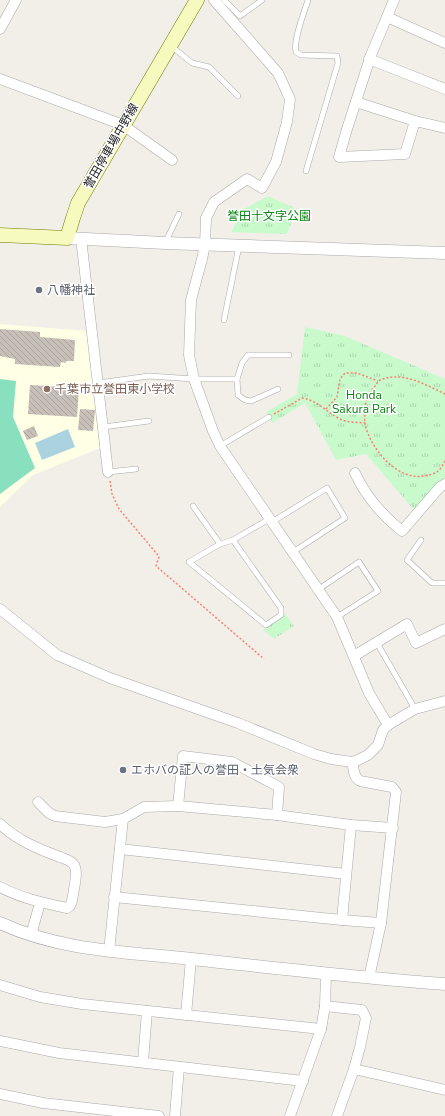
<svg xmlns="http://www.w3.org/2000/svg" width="445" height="1116" font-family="'Nunito Sans','Noto Sans JP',sans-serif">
<defs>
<pattern id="park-tufts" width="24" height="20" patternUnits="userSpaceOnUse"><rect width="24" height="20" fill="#c8facc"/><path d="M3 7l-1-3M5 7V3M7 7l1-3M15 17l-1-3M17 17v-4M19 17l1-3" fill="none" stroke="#acd6af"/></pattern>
<pattern id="building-back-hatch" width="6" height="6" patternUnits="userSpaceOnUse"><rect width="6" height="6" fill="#c7bfb8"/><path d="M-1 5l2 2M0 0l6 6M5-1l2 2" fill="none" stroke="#aba49e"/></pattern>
</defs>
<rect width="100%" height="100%" fill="#f2efe9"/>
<polygon fill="#ffffe5" points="0,324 87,331 100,448 33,475 0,507"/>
<g fill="url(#park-tufts)">
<polygon points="268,196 297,209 287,234 231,232 244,209"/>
<polygon points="305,327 345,336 445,379 445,478 415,511 366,454 336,460 305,403 272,423 266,412 297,394"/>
<polygon points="285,614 294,626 274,639 263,630"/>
</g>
<polygon fill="#88e0be" points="0,379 16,381 13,417 35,468 0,494"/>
<polygon fill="#aad3df" points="68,429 75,447 42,460 35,443"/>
<g fill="url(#building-back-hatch)">
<polygon points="0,329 40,332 40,337 75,340 74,361 66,361 66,363 61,362 60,367 15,364 15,359 0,356"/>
<polygon points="30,385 79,388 77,417 28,414"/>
<polygon points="80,409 95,410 93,431 78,430"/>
<polygon points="34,426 38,436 27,440 23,431"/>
</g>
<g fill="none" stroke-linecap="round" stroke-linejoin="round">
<g stroke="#a9a9a9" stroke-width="6">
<g id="service">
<polyline points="224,0 240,16 262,0"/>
<polyline points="171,46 192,63 209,67 238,96"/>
<path d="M306 171 338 63 337 56 301 55 296 52C293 40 304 13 308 0"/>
<polyline points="165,243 179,214"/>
<polyline points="224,320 239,246"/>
<polyline points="237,379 238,395 245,400 251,401 278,389"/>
<polyline points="98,383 149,376 194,379 237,379 242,363 248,355 289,355"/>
<polyline points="103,427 149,421"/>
<polyline points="220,446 269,417"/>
<polyline points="108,472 136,469"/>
<polyline points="193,506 220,544"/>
<polyline points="272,522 327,488 345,518 293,552"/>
<polyline points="233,540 281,608 281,615 266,625 189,562 220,544 233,540 269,519"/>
<polyline points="421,540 407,560 432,583 445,583"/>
<polyline points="319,589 359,562 378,591 337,617"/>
<polyline points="377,643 415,709"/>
</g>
</g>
<g stroke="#a9a9a9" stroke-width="11">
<g id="minor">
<polyline points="214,0 278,73 290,99 287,122 276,162 262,188 247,179 214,202 206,218 205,245 202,259 191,300 189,355 194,379 213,431 220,446 337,617 369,693 388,725"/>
<polyline points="394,0 371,55 347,129 339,157 405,154 415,121"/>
<polyline points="387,17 445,43"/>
<polyline points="0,29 16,0"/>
<polyline points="369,59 445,89"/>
<polyline points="0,79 123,125 172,160"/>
<polyline points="356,102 415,121 445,128"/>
<polyline points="81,238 108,472"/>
<path d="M355 473C366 497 382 515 402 531L440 487 445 484"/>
<polyline points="0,609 57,655 110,678 238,723 314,754 331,759 352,762 358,760 368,755 378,745 383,730 388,725 415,709 445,701"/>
<polyline points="354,656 407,624 416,643 445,629"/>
<path d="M352 762C354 769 353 777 360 781L392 787 396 792 381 923 369 978"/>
<polyline points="38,802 49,813 55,816 105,822 123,819 144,807 178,806 277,815 351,825 393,828"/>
<polyline points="178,806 183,756 232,762 279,787 277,815"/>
<path d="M0 824C17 840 38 849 60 857 65 859 73 861 75 867 78 873 73 893 72 901L70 906 67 908C43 903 21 898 0 887"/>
<polyline points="120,849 346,874"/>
<polyline points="114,897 342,920 381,923"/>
<polyline points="342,920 351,825"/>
<polyline points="31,935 40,903"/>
<polyline points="109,951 123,819"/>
<polyline points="0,985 40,997 82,1004 321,1029"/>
<polyline points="325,1006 362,1010 366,1018 360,1047 354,1069 337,1116"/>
<polyline points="186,1015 191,959"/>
<polyline points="0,1041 59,1053 303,1081"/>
<polyline points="143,1062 147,1011"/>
<polyline points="354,1069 445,1090"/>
<polyline points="0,1094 43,1103 159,1116"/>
<polyline points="175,1116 179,1067"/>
<polyline points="290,1116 321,1029 325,1006 326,974"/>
</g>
</g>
<g stroke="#a9a9a9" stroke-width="13">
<g id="tertiary">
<polyline points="67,238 165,243 445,253"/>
<path d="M0 923C60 951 127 952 192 959 276 968 360 978 445 984"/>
</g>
</g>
<g stroke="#707d05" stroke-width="15">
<polyline id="secondary" points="0,235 67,238 73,218 78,203 197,0"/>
</g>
<g stroke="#fa8072" stroke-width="1.5" stroke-dasharray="2 2" stroke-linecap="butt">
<path d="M445 394C424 384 401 370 378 381 376 386 372 389 369 394 365 401 364 415 365 424 370 448 397 481 424 476 429 475 435 474 438 471 441 469 443 464 445 461"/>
<polyline points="326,409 337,397 340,379 345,373 357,373 378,381"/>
<path d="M274 414 302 398C319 401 326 412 340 419 348 423 357 422 365 423"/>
<polyline points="110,481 112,494 119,509 157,554 159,557 156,566 264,659"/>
</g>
<use href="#service" stroke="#fff" stroke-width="5"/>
<use href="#minor" stroke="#fff" stroke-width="10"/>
<use href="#tertiary" stroke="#fff" stroke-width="12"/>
<use href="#secondary" stroke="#f7fabf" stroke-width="14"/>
</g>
<g fill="#6b7280" stroke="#fff" stroke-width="1.5">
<circle cx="39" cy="290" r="4"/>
<circle cx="123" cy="770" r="4"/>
</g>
<circle fill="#8d6e63" stroke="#fff" stroke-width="1.5" cx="47" cy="389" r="4"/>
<g text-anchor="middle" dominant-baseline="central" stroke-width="3" stroke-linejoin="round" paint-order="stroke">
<g font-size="12" fill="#222" stroke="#fff">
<text transform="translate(111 146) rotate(-60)">誉田停車場中野線</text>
</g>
<g font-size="12" fill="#0c8416" stroke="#fff">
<text x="269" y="216">誉田十文字公園</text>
<text x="364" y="395">Honda<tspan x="364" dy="14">Sakura Park</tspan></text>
</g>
<g font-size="12" fill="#5b616d" stroke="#fff" text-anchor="start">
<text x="47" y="290">八幡神社</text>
<text x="131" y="770">エホバの証人の誉田・土気会衆</text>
</g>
<g font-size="12" fill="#785e54" stroke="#fff" text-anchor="start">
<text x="55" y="389">千葉市立誉田東小学校</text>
</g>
</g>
</svg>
